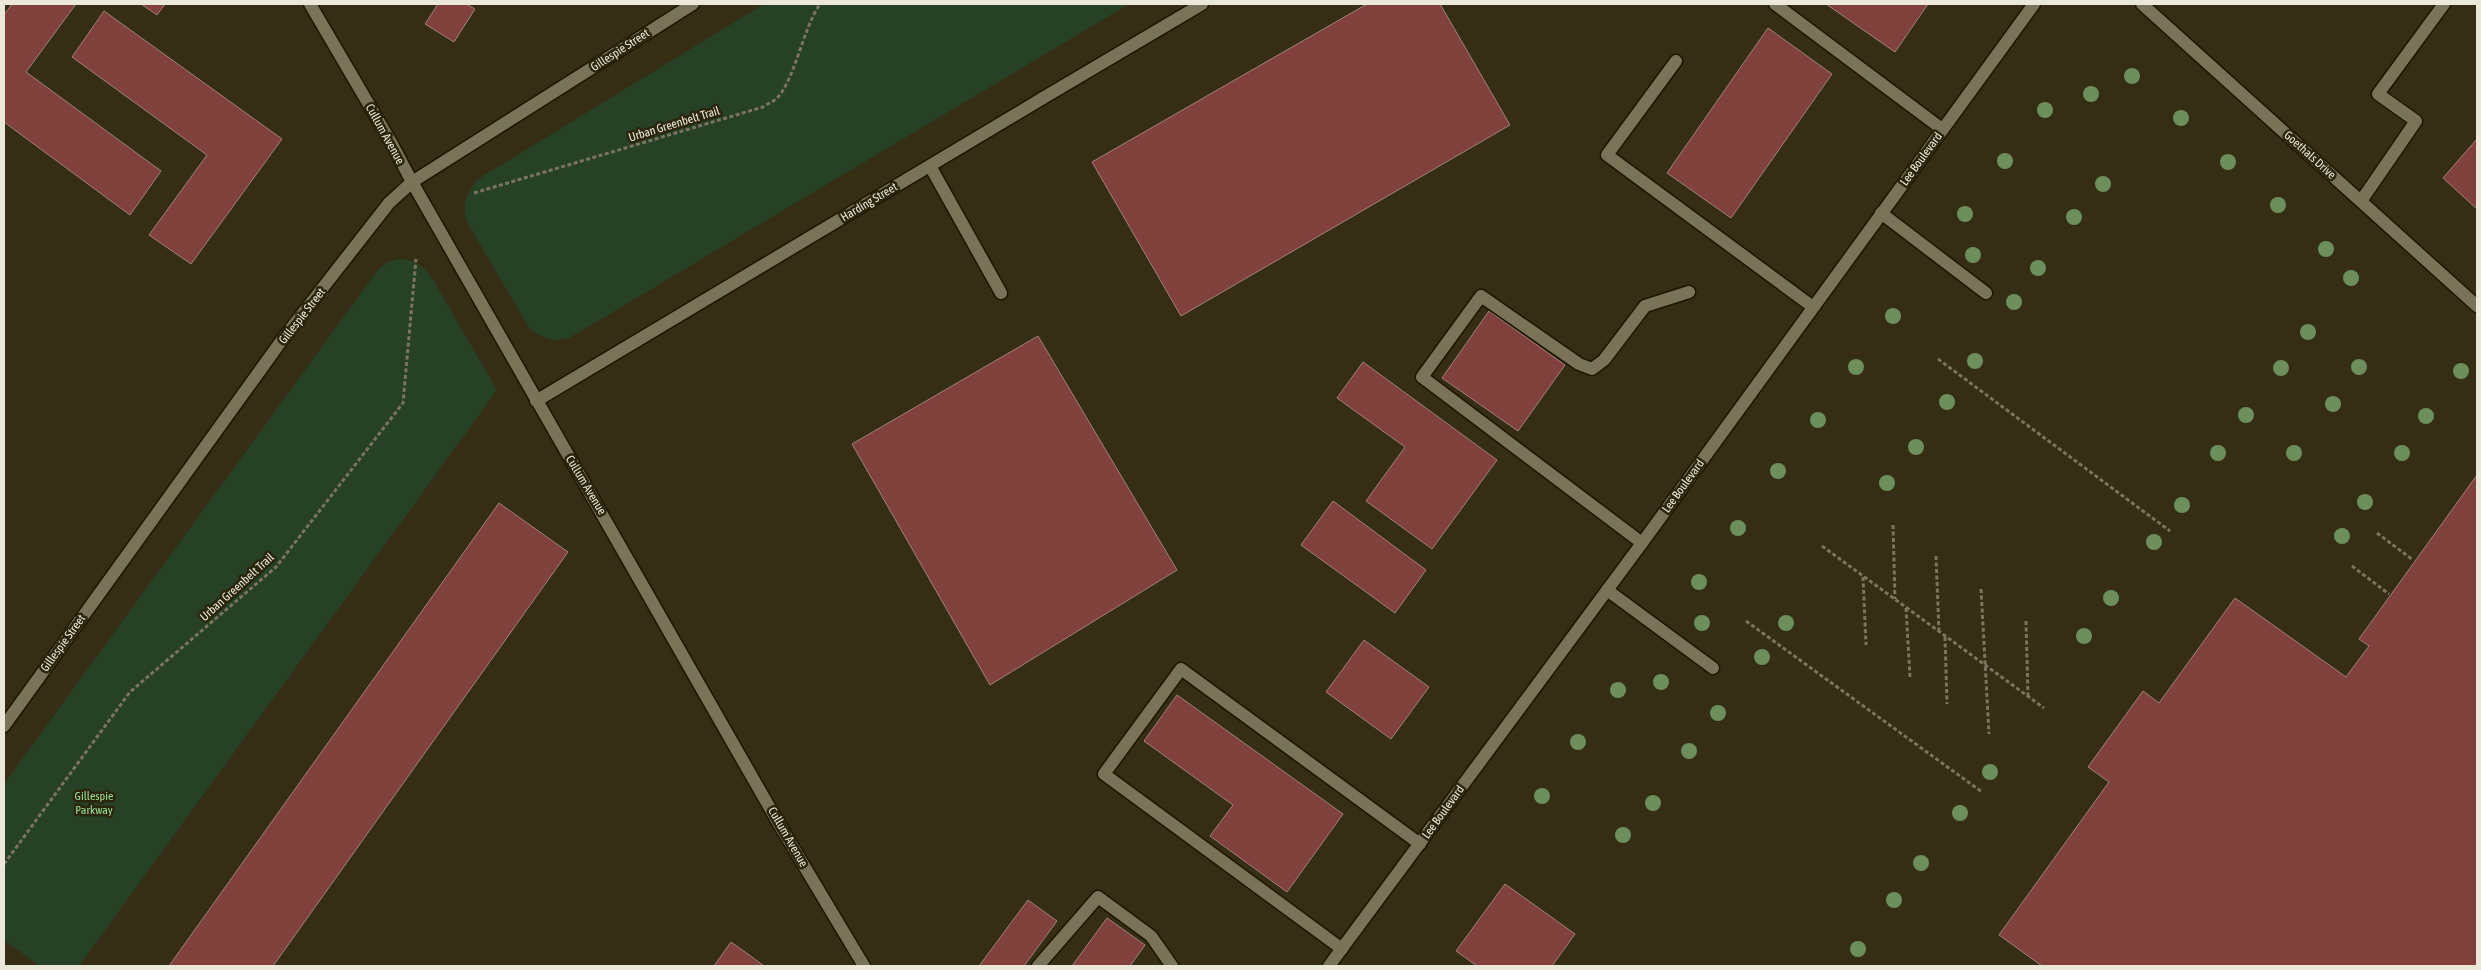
<svg xmlns="http://www.w3.org/2000/svg" width="2481" height="970" font-family="'Asap Condensed',sans-serif">
<rect width="100%" height="100%" fill="#352e15"/>
<g fill="#274127">
<path d="M764 4H1129L571 337C554 343 540 339 528 326L467 222C460 204 468 187 483 176Z"/>
<path d="M397 259C412 258 424 266 432 278L497 390 79 966H40L4 940V784L377 271 388 262Z"/>
</g>
<g fill="#80403c" stroke="#a2817e">
<polygon points="12,4 76,4 26,72 161,171 130,215 4,122 4,15"/>
<polygon points="141,4 165,4 157,15"/>
<polygon points="438,4 466,4 475,9 454,42 425,24"/>
<polygon points="1367,4 1440,4 1510,125 1181,316 1092,162"/>
<polygon points="1826,4 1928,4 1895,52"/>
<polygon points="104,11 282,139 191,264 149,235 207,155 72,57"/>
<polygon points="1768,28 1832,74 1731,218 1667,173"/>
<polygon points="2477,139 2477,209 2443,178"/>
<polygon points="1489,311 1565,365 1518,431 1442,378"/>
<polygon points="1038,336 1177,570 990,685 852,444"/>
<polygon points="1363,362 1497,460 1432,549 1366,501 1405,447 1337,398"/>
<polygon points="2477,475 2477,966 2042,966 1999,935 2109,782 2088,767 2143,691 2159,703 2235,598 2346,677 2369,646 2359,639"/>
<polygon points="1333,501 1426,570 1395,613 1301,545"/>
<polygon points="499,503 568,552 273,966 169,966"/>
<polygon points="1364,640 1429,687 1391,739 1326,692"/>
<polygon points="1177,695 1343,814 1287,892 1210,836 1233,805 1144,741"/>
<polygon points="1505,884 1575,934 1552,966 1477,966 1456,951"/>
<polygon points="1028,900 1057,921 1024,966 979,966"/>
<polygon points="1107,918 1145,945 1130,966 1072,966"/>
<polygon points="731,942 752,957 764,966 714,966"/>
</g>
<g fill="none" stroke-linecap="round" stroke-linejoin="round">
<g stroke="#1c1600" stroke-width="15">
<g id="service">
<polyline points="1775,4 1942,129"/>
<polyline points="1676,61 1607,155 1813,307"/>
<polyline points="1043,98 1202,4"/>
<polyline points="930,166 1001,293"/>
<polyline points="2361,201 2416,121 2378,94 2444,4"/>
<polyline points="1881,213 1986,293"/>
<polyline points="1642,543 1422,377 1481,296 1579,364 1592,369 1604,360 1645,306 1689,292"/>
<polyline points="1607,590 1713,668"/>
<polyline points="1342,949 1104,774 1181,669 1420,844"/>
<polyline points="1038,966 1098,897 1151,936 1172,966"/>
</g>
</g>
<g stroke="#1c1600" stroke-width="15">
<g id="minor">
<polyline points="310,4 392,144 412,182"/>
<polyline points="536,401 1043,98"/>
</g>
</g>
<g stroke="#1c1600" stroke-width="15">
<g id="tertiary">
<polyline points="2142,4 2477,306"/>
<polyline points="412,182 779,824 864,966"/>
<polyline points="4,726 282,340 389,203 412,182 693,4"/>
<polyline points="1329,966 1642,543 2034,4"/>
</g>
</g>
<g stroke="#7b7560" stroke-width="3" stroke-dasharray="4 2.5" stroke-linecap="butt">
<path d="M474 193 763 107C767 104 772 102 776 99 794 83 803 28 820 4"/>
<polyline points="1938,359 2170,531"/>
<polyline points="1893,525 1895,599"/>
<polyline points="2377,533 2413,560"/>
<polyline points="1822,546 2044,708"/>
<polyline points="1936,556 1939,632"/>
<polyline points="2352,566 2389,594"/>
<polyline points="1863,577 1866,645"/>
<polyline points="1981,589 1989,734"/>
<polyline points="1906,608 1910,677"/>
<polyline points="1746,621 1982,792"/>
<polyline points="2026,621 2028,696"/>
<polyline points="1945,637 1947,704"/>
<polyline points="4,864 130,692 276,567 403,403 416,259"/>
</g>
<use href="#service" stroke="#797357" stroke-width="12"/>
<use href="#minor" stroke="#797357" stroke-width="12"/>
<use href="#tertiary" stroke="#797357" stroke-width="12"/>
</g>
<g fill="#6c8f5c">
<circle cx="2132" cy="76" r="8"/>
<circle cx="2091" cy="94" r="8"/>
<circle cx="2045" cy="110" r="8"/>
<circle cx="2181" cy="118" r="8"/>
<circle cx="2005" cy="161" r="8"/>
<circle cx="2228" cy="162" r="8"/>
<circle cx="2103" cy="184" r="8"/>
<circle cx="2278" cy="205" r="8"/>
<circle cx="1965" cy="214" r="8"/>
<circle cx="2074" cy="217" r="8"/>
<circle cx="2326" cy="249" r="8"/>
<circle cx="1973" cy="255" r="8"/>
<circle cx="2038" cy="268" r="8"/>
<circle cx="2351" cy="278" r="8"/>
<circle cx="2014" cy="302" r="8"/>
<circle cx="1893" cy="316" r="8"/>
<circle cx="2308" cy="332" r="8"/>
<circle cx="1975" cy="361" r="8"/>
<circle cx="1856" cy="367" r="8"/>
<circle cx="2359" cy="367" r="8"/>
<circle cx="2281" cy="368" r="8"/>
<circle cx="2461" cy="371" r="8"/>
<circle cx="1947" cy="402" r="8"/>
<circle cx="2333" cy="404" r="8"/>
<circle cx="2246" cy="415" r="8"/>
<circle cx="2426" cy="416" r="8"/>
<circle cx="1818" cy="420" r="8"/>
<circle cx="1916" cy="447" r="8"/>
<circle cx="2218" cy="453" r="8"/>
<circle cx="2294" cy="453" r="8"/>
<circle cx="2402" cy="453" r="8"/>
<circle cx="1778" cy="471" r="8"/>
<circle cx="1887" cy="483" r="8"/>
<circle cx="2365" cy="502" r="8"/>
<circle cx="2182" cy="505" r="8"/>
<circle cx="1738" cy="528" r="8"/>
<circle cx="2342" cy="536" r="8"/>
<circle cx="2154" cy="542" r="8"/>
<circle cx="1699" cy="582" r="8"/>
<circle cx="2111" cy="598" r="8"/>
<circle cx="1702" cy="623" r="8"/>
<circle cx="1786" cy="623" r="8"/>
<circle cx="2084" cy="636" r="8"/>
<circle cx="1762" cy="657" r="8"/>
<circle cx="1661" cy="682" r="8"/>
<circle cx="1618" cy="690" r="8"/>
<circle cx="1718" cy="713" r="8"/>
<circle cx="1578" cy="742" r="8"/>
<circle cx="1689" cy="751" r="8"/>
<circle cx="1990" cy="772" r="8"/>
<circle cx="1542" cy="796" r="8"/>
<circle cx="1653" cy="803" r="8"/>
<circle cx="1960" cy="813" r="8"/>
<circle cx="1623" cy="835" r="8"/>
<circle cx="1921" cy="863" r="8"/>
<circle cx="1894" cy="900" r="8"/>
<circle cx="1858" cy="949" r="8"/>
</g>
<g text-anchor="middle" dominant-baseline="central" stroke-width="5" stroke-linejoin="round" paint-order="stroke">
<g font-size="12" fill="#ece8d9" stroke="#2b250b">
<text transform="translate(620 50) rotate(-33)">Gillespie Street</text>
<text transform="translate(674 124) rotate(-17)">Urban Greenbelt Trail</text>
<text transform="translate(385 134) rotate(61)">Cullum Avenue</text>
<text transform="translate(2310 155) rotate(42)">Goethals Drive</text>
<text transform="translate(1921 159) rotate(-54)">Lee Boulevard</text>
<text transform="translate(869 202) rotate(-31)">Harding Street</text>
<text transform="translate(302 316) rotate(-52)">Gillespie Street</text>
<text transform="translate(586 485) rotate(59)">Cullum Avenue</text>
<text transform="translate(1683 486) rotate(-54)">Lee Boulevard</text>
<text transform="translate(237 587) rotate(-42)">Urban Greenbelt Trail</text>
<text transform="translate(63 643) rotate(-54)">Gillespie Street</text>
<text transform="translate(1443 812) rotate(-54)">Lee Boulevard</text>
<text transform="translate(788 837) rotate(60)">Cullum Avenue</text>
</g>
<g font-size="12" fill="#99de97" stroke="#2b250b">
<text x="94" y="796">Gillespie<tspan x="94" dy="14">Parkway</tspan></text>
</g>
</g>
<rect width="2481" height="970" fill="none" stroke="#ece8d9" stroke-width="10"/>
</svg>
